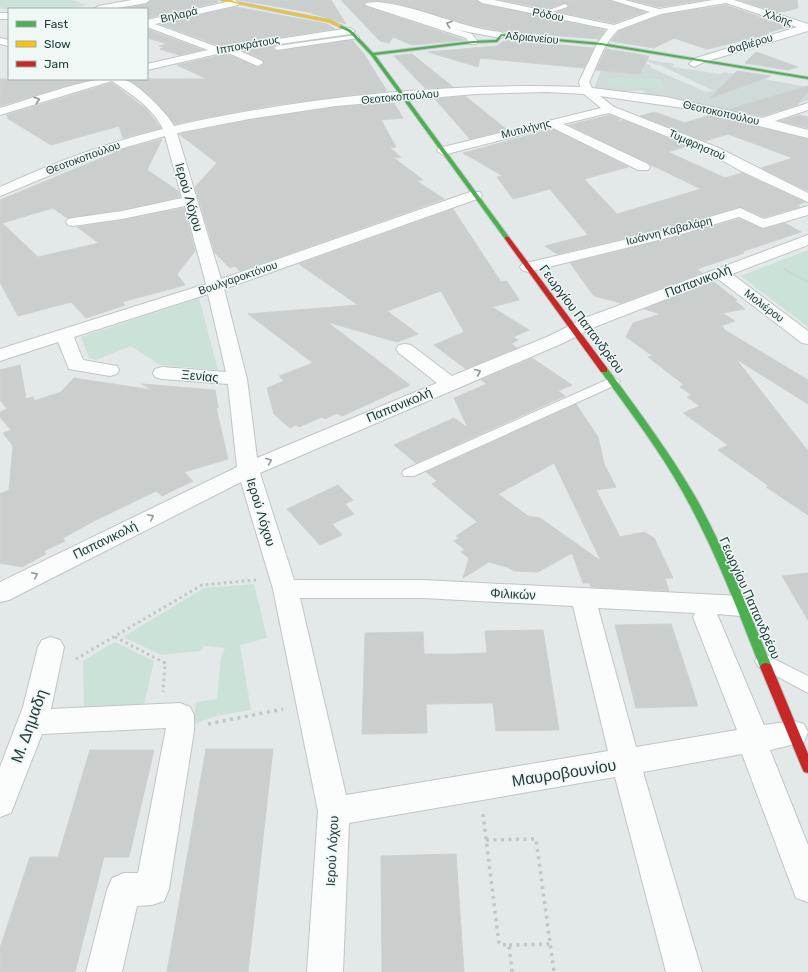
<svg xmlns="http://www.w3.org/2000/svg" width="808" height="972" font-family="Rubik,sans-serif">
<rect width="100%" height="100%" fill="#e3e8e8"/>
<polygon fill="#d0dad8" points="607,54 634,58 652,66 649,67 706,92 714,91 660,65 656,65 643,59 675,64 672,67 721,74 724,72 808,87 808,100 764,116 757,112 749,115 688,101 642,94 646,92 641,90 623,92 597,89 594,88"/>
<g fill="#cbe2d8">
<polygon points="0,0 72,0 86,5 63,9 9,9 9,10 0,8"/>
<polygon points="607,78 661,79 665,89 609,87"/>
<polygon points="808,250 808,327 741,276"/>
<polygon points="199,298 218,370 160,365 131,346 96,360 89,358 81,337"/>
<polygon points="254,584 267,638 240,645 251,710 216,716 192,725 196,702 217,699 221,657 225,648 204,646 201,651 161,655 123,637 204,588"/>
<polygon points="115,642 154,661 143,709 84,712 83,661"/>
</g>
<g fill="#cacfce" stroke="#cbd1d1" fill-rule="evenodd">
<polygon points="151,0 217,0 218,2 147,18 147,9 122,9 146,4"/>
<polygon points="239,0 331,0 346,24 308,12"/>
<polygon points="341,0 477,0 482,4 605,30 599,39 501,31 469,24 393,3 377,1 366,2 365,6 465,40 412,45 393,37 389,43 380,41"/>
<polygon points="501,0 610,0 645,12 614,23 558,12 569,7 566,3 547,9"/>
<polygon points="631,0 704,0 659,7"/>
<polygon points="739,0 797,0 798,8 778,13"/>
<polygon points="726,5 788,27 766,33 769,34 762,36 707,49 674,38 654,48 611,41 619,31 661,15"/>
<polygon points="236,7 327,24 335,29 220,46 160,24"/>
<polygon points="147,29 203,50 179,55 160,49 164,48 159,46 168,44 147,38"/>
<polygon points="352,40 364,54 387,91 273,105 175,124 152,98 136,85 126,79 207,79 177,65 226,54 259,67 264,63 263,60 243,51 274,46 273,48 277,51"/>
<polygon points="505,40 594,48 584,68 480,58 478,67 428,52 497,46"/>
<polygon points="606,49 649,56 640,74 596,70"/>
<polygon points="756,52 798,67 788,70 745,63"/>
<polygon points="412,54 453,87 425,88 394,56"/>
<polygon points="737,71 771,76 710,98"/>
<polygon points="0,79 94,79 62,87 0,106"/>
<polygon points="112,83 146,109 161,128 123,138 119,126 51,145 7,118 9,117 6,115"/>
<polygon points="808,86 808,91 797,105 762,116 730,109"/>
<polygon points="465,96 501,125 507,130 470,139 435,99"/>
<polygon points="394,103 403,118 381,120 396,147 390,148 401,157 394,158 423,180 417,181 444,199 240,271 235,266 230,268 215,253 195,187 217,163 179,134 249,120 336,107"/>
<polygon points="655,112 685,123 710,115 808,139 808,191 761,168 793,158 728,134 705,141 640,116"/>
<polygon points="610,115 620,119 618,122 623,120 687,146 668,152 725,178 742,173 805,202 798,205 800,207 764,217 740,207 666,229 557,254 545,246 588,235 550,189 513,199 497,177 503,176 463,153 552,129 628,167 584,179 617,214 701,189 569,125"/>
<polygon points="799,115 808,117 808,128 780,121"/>
<polygon points="162,139 147,170 178,191 180,197 122,210 67,218 53,208 2,223 38,257 99,243 77,227 122,220 184,208 195,251 177,274 185,285 122,302 125,305 86,318 71,302 18,316 0,282 0,200 121,150"/>
<polygon points="453,209 501,282 507,281 519,300 492,307 529,330 513,337 518,340 511,344 517,348 466,369 434,345 464,332 441,291 387,311 418,334 397,342 327,322 410,385 342,416 337,413 325,419 322,417 299,427 296,425 290,428 274,414 267,388 284,381 279,376 313,363 248,314 358,305 299,264"/>
<polygon points="739,219 762,229 785,223 801,232 741,252 744,253 697,269 702,273 621,303 594,296 570,263 675,237"/>
<polygon points="714,282 737,300 734,300 745,309 722,313 735,321 721,326 724,328 723,329 808,380 808,404 736,359 808,451 808,515 766,487 769,486 718,450 728,445 683,413 700,406 687,397 692,395 680,387 684,385 648,357 653,356 626,337 633,323 661,314 644,309"/>
<polygon points="532,358 572,385 558,391 565,396 416,463 394,445 454,418 468,428 454,398 487,384 481,380"/>
<polygon points="20,365 26,399 33,397 34,401 61,392 74,378 152,390 142,384 215,390 218,408 216,408 228,459 184,472 193,481 162,496 156,491 94,521 63,538 65,541 44,551 46,554 22,567 0,563 0,494 9,490 13,446 3,433 11,430 0,417 0,412 7,409 0,400 0,370"/>
<path d="M576 404 598 437 604 464 616 487 596 490 620 537 644 532 654 538 673 578H665L669 591 591 587 590 583H583L572 553 538 572 514 571 507 567 489 562 463 578 469 558 461 552 465 550 454 541 459 538 456 536 477 522 432 484 437 481 426 472ZM554 463 601 561 540 518 528 516 498 494Z"/>
<polygon points="338,485 353,500 345,504 354,514 332,524 342,535 320,545 287,509"/>
<polygon points="808,573 808,620 782,576"/>
<polygon points="671,624 698,706 636,708 615,625"/>
<polygon points="543,630 559,730 496,731 493,703 426,704 427,733 362,734 365,633 423,632 424,654 456,654 487,653 485,631"/>
<polygon points="206,749 273,749 248,972 167,972"/>
<polygon points="90,750 154,750 129,857 104,857 75,972 0,972 0,948 30,857 58,857"/>
<polygon points="456,854 464,972 382,972 381,856"/>
</g>
<g fill="none" stroke-linecap="round" stroke-linejoin="round">
<g stroke="#c0c5c5" stroke-width="2">
<g id="lane">
<polygon points="565,4 568,6 567,7 542,16 539,14"/>
<polygon points="356,35 359,37 358,38 277,50 274,48 277,46"/>
<polygon points="613,377 620,381 618,384 414,476 404,476 402,473 404,470"/>
<polygon points="764,654 808,676 808,693 758,666 755,661 758,656"/>
</g>
</g>
<g stroke="#c0c5c5" stroke-width="2">
<g id="street">
<polygon points="132,0 150,0 146,3 112,9 94,9 98,6"/>
<polygon points="235,0 239,3 238,5 155,24 220,48 350,28 355,31 350,34 238,50 262,61 263,63 258,66 226,52 147,70 147,64 208,50 147,27 147,20"/>
<path d="M478 0H494L614 25 650 12 611 0H625L659 9 713 0H734L808 24V31L704 62 694 67 689 64 696 58 797 27 726 3 661 14 618 30C603 44 598 64 589 82L592 88 666 97 762 118 808 103V110L775 121 808 130V138L690 109 600 96 614 107 719 148 808 193V202L741 171 711 154 609 113 563 124 648 164 650 167 648 170H638L551 127 443 155 437 151 439 148 601 108 584 94 547 92 476 94 336 106 249 119 177 133 221 279 470 192H480L482 195 480 198 224 289 247 379 257 458 437 383 399 353 396 349 399 345 405 344 411 345 452 376 549 336 585 318 808 235V245L732 274 808 331V344L802 343 718 279 597 326 561 344 260 473 294 580H423L741 596 750 599 754 606 750 613 741 616 717 614 764 725 794 721 804 724 808 732 804 742 770 750 808 845V902L796 898 742 754 643 772 702 972H666L615 777 349 823 343 972H307L318 811 273 589 241 482 9 600 0 602V582L237 467 228 384 162 379 155 377 153 373 155 369 162 367 226 372 208 294 74 337 83 360 117 366 119 370 117 374 110 376 69 369 58 342 0 361V349L206 284 185 206 122 219 73 226 68 225 66 222 68 219 73 218 122 211 182 198 165 136 99 155 0 196V187C53 163 106 143 163 129 152 107 132 95 112 81L0 115V108C27 100 98 73 122 79 137 82 167 113 174 126 303 97 448 82 580 87L579 82 597 44 608 29 482 3ZM300 598H423L573 606 608 751 346 795ZM598 608 695 613 693 617 737 730 636 747Z"/>
<path d="M377 2C420 6 457 27 501 32L506 35 501 38 458 30 472 34 478 42 476 44H470L466 38 365 5 366 3Z"/>
<rect x="0" y="13" width="9" height="6"/>
<polygon points="0,38 9,40 9,46 0,44"/>
<polygon points="808,206 808,215 763,228 739,217 675,236 528,272 522,270 520,267 522,264 666,230 740,208 764,219"/>
<polygon points="51,637 60,640 64,647 51,709 180,703 190,707 194,715 194,731 169,889 164,901 152,905 137,906 122,972 86,972 107,890 112,878 124,873 138,873 166,728 42,734 11,813 0,817 0,767 23,707 38,647 42,640"/>
</g>
</g>
<g stroke="#bec6c5" stroke-width="2">
<g id="fast">
<polygon points="340,25 351,30 373,53 473,41 496,40 501,34 601,43 808,77 808,79 601,45 502,36 497,42 473,43 375,55 509,237 509,239 505,239 371,55 349,32 339,27"/>
<path d="M601 368H607C638 410 670 453 696 498 726 552 748 610 772 667L770 670 766 671 762 670 760 667C735 603 710 537 674 477 652 440 625 405 600 370Z"/>
</g>
</g>
<g stroke="#bec6c5" stroke-width="2">
<polygon id="slow" points="220,0 227,0 330,20 342,26 340,27 329,22"/>
</g>
<g stroke="#bec6c5" stroke-width="2">
<g id="jam">
<polygon points="505,237 509,237 607,368 607,372 601,372 505,239"/>
<polygon points="766,663 770,664 772,667 808,754 808,773 804,772 802,768 760,667 762,664"/>
</g>
</g>
<polyline stroke="#c0c8c7" stroke-width="1.5" stroke-dasharray="1 1.5" stroke-linecap="butt" points="784,269 808,282"/>
<g stroke="#c0c8c7" stroke-width="3" stroke-dasharray="2.5 3.5" stroke-linecap="butt">
<polyline points="115,637 165,663 163,692"/>
<polyline points="76,659 202,585 256,580"/>
</g>
<g stroke="#c0c8c7" stroke-width="3.5" stroke-dasharray="3 4.5" stroke-linecap="butt">
<polyline points="208,724 283,709"/>
<polyline points="483,814 499,944 509,945 512,972"/>
<polyline points="486,840 536,839 554,972"/>
<polyline points="509,945 550,944"/>
</g>
<use href="#lane" fill="#fbfcfc" fill-rule="evenodd"/>
<use href="#street" fill="#fbfcfc" fill-rule="evenodd"/>
<use href="#fast" fill="#4caf50" fill-rule="evenodd"/>
<use href="#slow" fill="#ffc107" fill-rule="evenodd"/>
<use href="#jam" fill="#c62828" fill-rule="evenodd"/>
</g>
<defs><path id="oneway-chevron" d="M-2-3.5L2.5 0L-2 3.5" fill="none" stroke-width="1.6" stroke-linecap="round" stroke-linejoin="round"/></defs>
<g stroke="#8e9c9c">
<use href="#oneway-chevron" transform="translate(449 24) rotate(-161)"/>
<use href="#oneway-chevron" transform="translate(37 100) rotate(-17)"/>
<use href="#oneway-chevron" transform="translate(478 372) rotate(-22)"/>
<use href="#oneway-chevron" transform="translate(269 461) rotate(-23)"/>
<use href="#oneway-chevron" transform="translate(151 517) rotate(-26)"/>
<use href="#oneway-chevron" transform="translate(35 575) rotate(-27)"/>
</g>
<g text-anchor="middle" dominant-baseline="central" stroke-width="3" stroke-linejoin="round" paint-order="stroke">
<g font-size="11" fill="#203c3b" stroke="#f0f8f6">
<text transform="translate(179 15) rotate(-13)">Βηλαρά</text>
<text transform="translate(548 15) rotate(11)">Ρόδου</text>
<text transform="translate(778 18) rotate(19)">Χλόης</text>
<text transform="translate(532 38) rotate(5)">Αδριανείου</text>
<text transform="translate(750 44) rotate(-17)">Φαβιέρου</text>
<text transform="translate(248 45) rotate(-10)">Ιπποκράτους</text>
<text transform="translate(400 97) rotate(-5)">Θεοτοκοπούλου</text>
<text transform="translate(721 113) rotate(13)">Θεοτοκοπούλου</text>
<text transform="translate(526 129) rotate(-14)">Μυτιλήνης</text>
<text transform="translate(697 145) rotate(24)">Τυμφρηστού</text>
<text transform="translate(83 158) rotate(-20)">Θεοτοκοπούλου</text>
<text transform="translate(669 231) rotate(-14)">Ιωάννη Καβαλάρη</text>
<text transform="translate(238 278) rotate(-19)">Βουλγαροκτόνου</text>
<text transform="translate(764 306) rotate(37)">Μολιέρου</text>
</g>
<g font-size="13" fill="#203c3b" stroke="#f0f8f6">
<text transform="translate(189 197) rotate(74)">Ιερού Λόχου</text>
<text transform="translate(698 281) rotate(-21)">Παπανικολή</text>
<text transform="translate(582 319) rotate(53)">Γεωργίου Παπανδρέου</text>
<text transform="translate(200 376) rotate(5)">Ξενίας</text>
<text transform="translate(399 405) rotate(-23)">Παπανικολή</text>
<text transform="translate(261 512) rotate(73)">Ιερού Λόχου</text>
<text transform="translate(105 540) rotate(-26)">Παπανικολή</text>
<text transform="translate(513 594) rotate(3)">Φιλικών</text>
<text transform="translate(750 598) rotate(66)">Γεωργίου Παπανδρέου</text>
<text transform="translate(332 851) rotate(-87)">Ιερού Λόχου</text>
</g>
<g font-size="16" fill="#203c3b" stroke="#f0f8f6">
<text transform="translate(29 726) rotate(-70)">Μ. Δημαδη</text>
<text transform="translate(564 773) rotate(-9)">Μαυροβουνίου</text>
</g>
</g>
<rect x="8" y="8" width="140" height="72" fill="#f0f8f6" stroke="#9dadab"/>
<rect x="16" y="21" width="20" height="6" fill="#4caf50" stroke="#9dadab"/>
<text x="44" y="28" font-size="12" fill="#203c3b">Fast</text>
<rect x="16" y="41" width="20" height="6" fill="#ffc107" stroke="#9dadab"/>
<text x="44" y="48" font-size="12" fill="#203c3b">Slow</text>
<rect x="16" y="61" width="20" height="6" fill="#c62828" stroke="#9dadab"/>
<text x="44" y="68" font-size="12" fill="#203c3b">Jam</text>
</svg>
